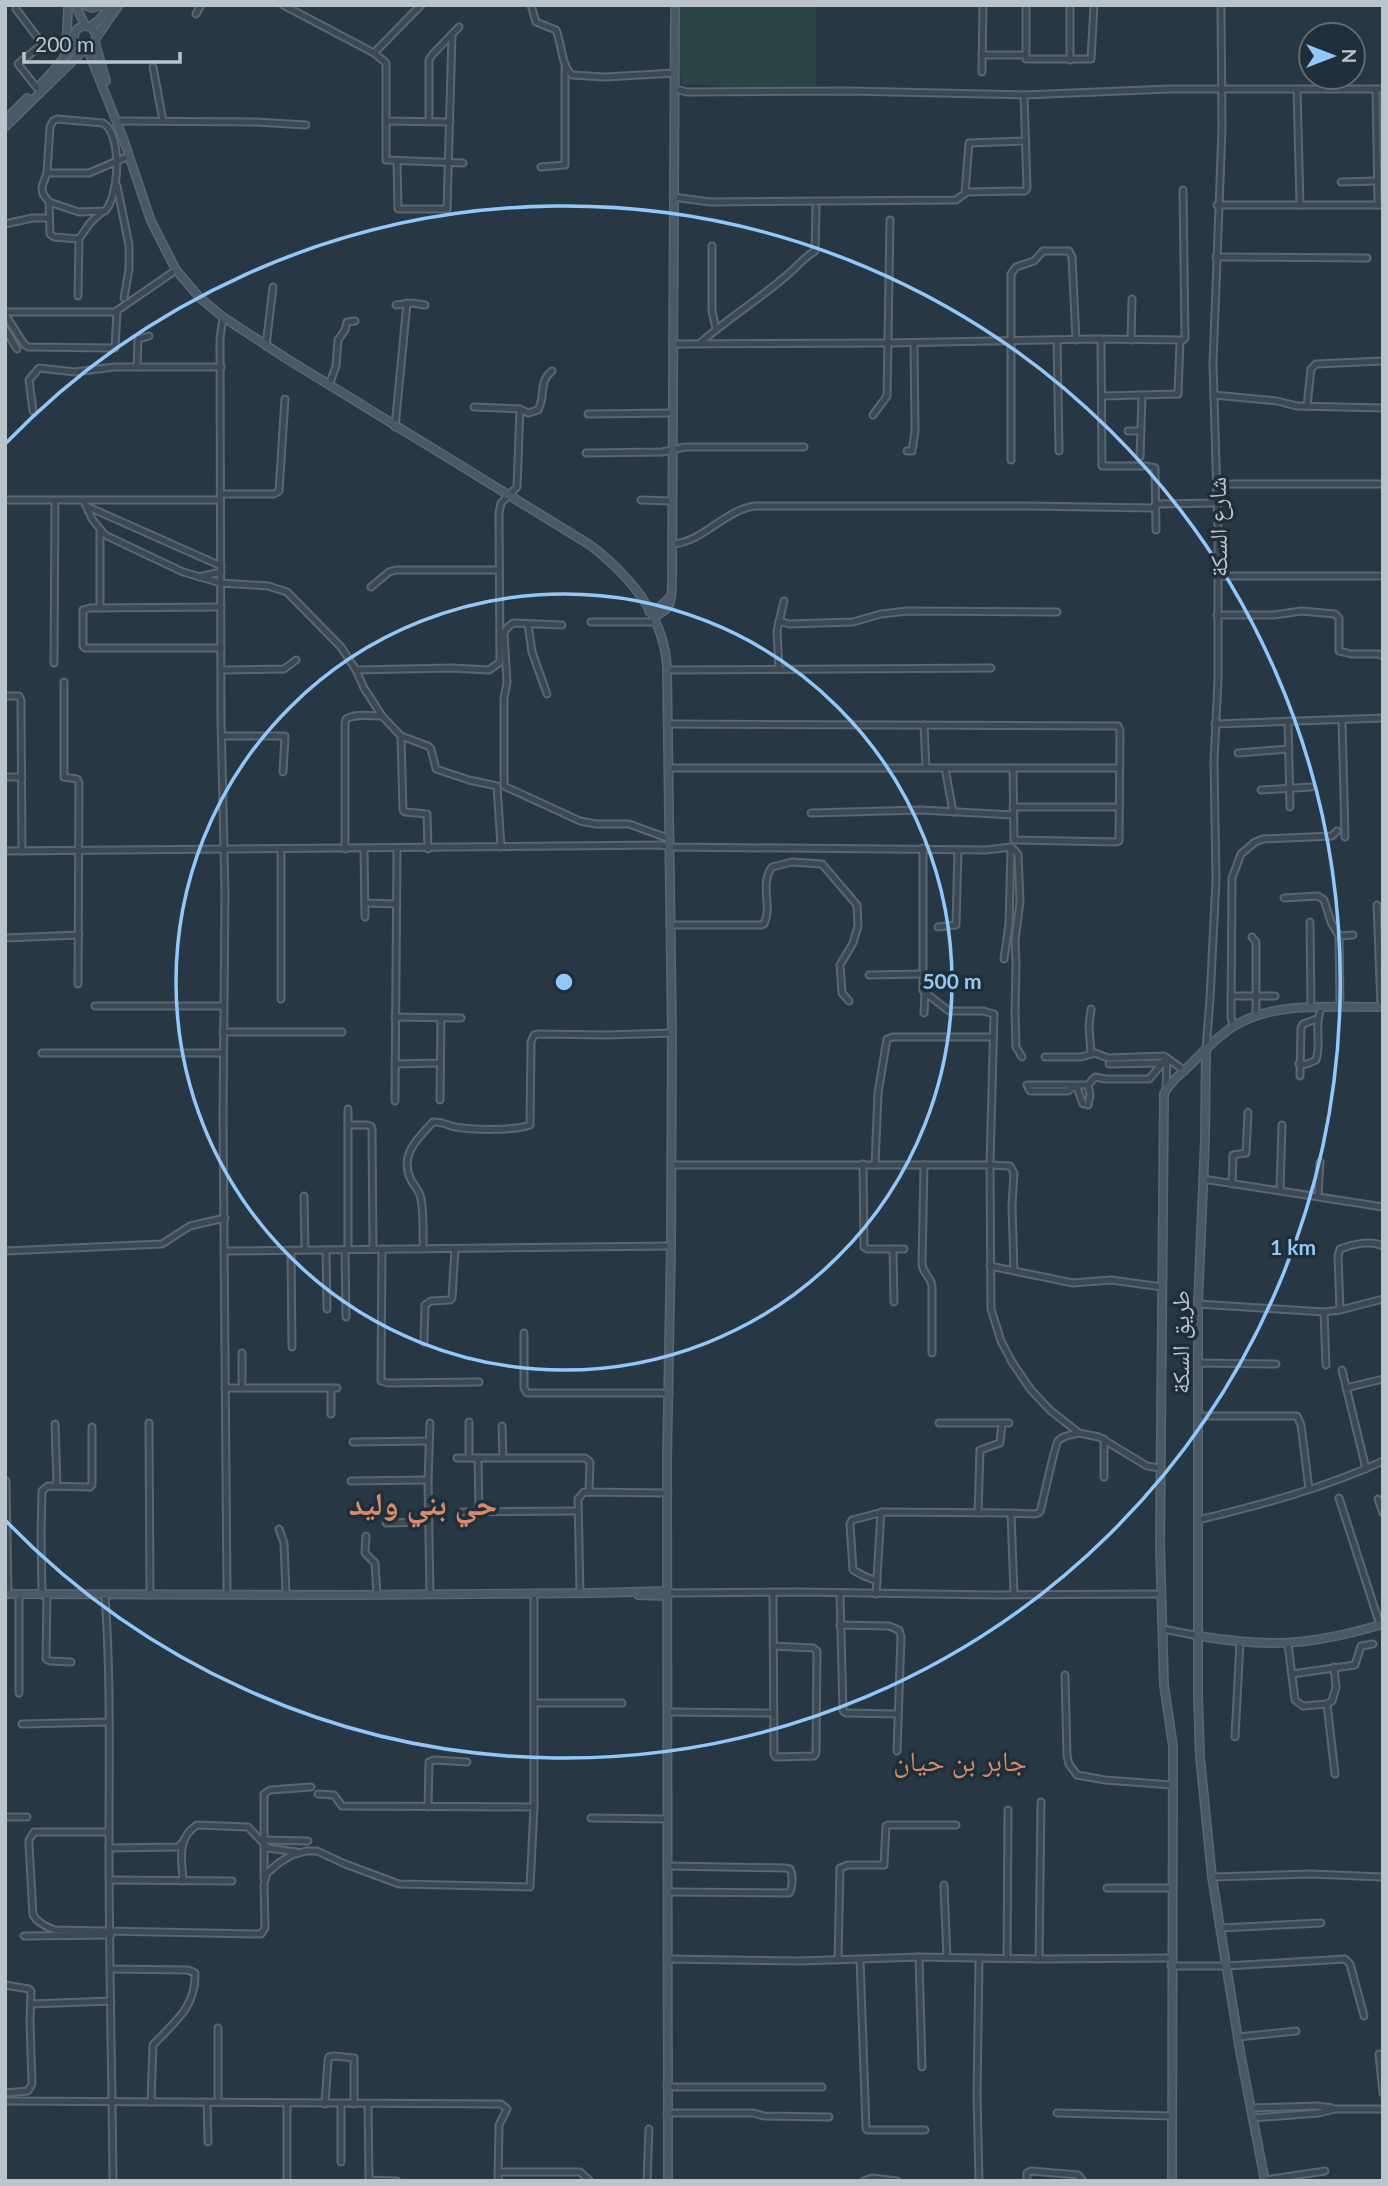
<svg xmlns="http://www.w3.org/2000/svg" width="1388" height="2186" font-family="Lato,'Noto Naskh Arabic',sans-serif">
<rect width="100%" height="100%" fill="#273844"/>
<polygon fill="#294545" points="677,5 816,5 816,91 681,84"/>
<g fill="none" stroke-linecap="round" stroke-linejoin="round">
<g stroke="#5a6771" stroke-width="9">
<g id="street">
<polyline points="283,5 374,53 386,63 386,160 463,163"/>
<path d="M531 5 536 22 556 30C562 44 561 65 572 75L605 77 675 73"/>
<polyline points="16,9 41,42 40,46 18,64 37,88"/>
<polyline points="196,14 201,5"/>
<polyline points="374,53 421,5"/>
<polyline points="982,55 1026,55 1026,5"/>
<polyline points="1026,59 1091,59 1094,5"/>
<polyline points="1070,60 1070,5"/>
<polyline points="153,67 163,121"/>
<polyline points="982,72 983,5"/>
<polyline points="675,89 687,92 848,91 1024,95 1169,89 1383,89"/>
<polyline points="1297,89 1300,205"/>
<polyline points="1376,89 1378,205"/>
<path d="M57 119 103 123C123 134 119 197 105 211L79 212 49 202 43 194 42 187 47 173 50 127 53 121Z"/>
<polyline points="119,121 256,122 306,125"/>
<polyline points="386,121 450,122"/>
<polyline points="429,122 429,60 432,55 459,27"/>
<polyline points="397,161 398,209 447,209 452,35"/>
<polyline points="541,167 565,165 565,67"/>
<polyline points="47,173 89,173 129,156"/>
<polyline points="1341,182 1377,181"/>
<polyline points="117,186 129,245 129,269 124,298"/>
<polyline points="965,193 969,143 1026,141"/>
<polyline points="673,197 710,202 956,200 967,192 1025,191 1027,188 1024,95"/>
<polyline points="49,202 50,234 54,237 79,239 90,223 102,212"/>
<polyline points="1217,205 1383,205"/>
<polyline points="5,224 32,218 49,218"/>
<polyline points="712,246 712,311 716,329"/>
<polyline points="1216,257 1367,258"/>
<polyline points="78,296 79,239"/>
<polyline points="396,305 412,303 425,305"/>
<polyline points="117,311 115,348 113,348 28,347 24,344 6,316 7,312 115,312 176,270"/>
<polyline points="223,317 220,339 221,718 225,894 223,1116 227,1594"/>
<polyline points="5,329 17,349"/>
<polyline points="1057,340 1059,451"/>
<polyline points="1101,340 1102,466 1146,466 1155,468 1156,530"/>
<polyline points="1131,340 1132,299"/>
<polyline points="673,344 888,343 1095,339 1183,340 1185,338 1183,190"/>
<path d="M699 344C727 319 758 300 786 276 797 267 803 258 815 251L816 207"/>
<polyline points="266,346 273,287"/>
<polyline points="137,367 138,339 149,336"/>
<polyline points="329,385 336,366 338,340 345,330 347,322 355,321"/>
<polyline points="1214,395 1277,401 1297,406 1383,408"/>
<polyline points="1102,396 1178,394 1180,341"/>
<polyline points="1307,406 1311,369 1316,364 1383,361"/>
<polyline points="474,407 520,409"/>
<polyline points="33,411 29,380 39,368 75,372 114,367 221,367"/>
<polyline points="588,414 672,413"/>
<polyline points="873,415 887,396 890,220"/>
<polyline points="395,427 407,303"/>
<polyline points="1128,431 1140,431"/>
<polyline points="907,451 912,451 915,431 914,343"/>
<polyline points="586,453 662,452 685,447 804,447"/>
<polyline points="1140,457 1142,395"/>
<polyline points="1011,460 1011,274 1016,267 1034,261 1043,251 1069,251 1072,257 1076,340"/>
<polyline points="1217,484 1383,484"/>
<polyline points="221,494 274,494 279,491 285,399"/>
<polyline points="5,500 220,500"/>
<polyline points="641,500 671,501"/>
<polyline points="84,501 92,519 105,535 183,572 221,583 268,586 287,592 341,647 356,670"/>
<polyline points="86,506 221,566"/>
<path d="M672 544C704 542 724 510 755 506H1027L1153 508 1156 504 1217 503"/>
<polyline points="1218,576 1383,576"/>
<polyline points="199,577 221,572"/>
<polyline points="371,587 389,572 396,570 499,570"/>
<polyline points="221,607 90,608 83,610 83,646 85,648 221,648"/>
<polyline points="100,608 100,530"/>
<polyline points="1217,615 1274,615 1301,611 1335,614 1339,618 1339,651 1351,654 1379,654 1383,656"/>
<polyline points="779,621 789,624 853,622 881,614 907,611 1057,612"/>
<polyline points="591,622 655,622"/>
<polyline points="528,624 532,652 547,694"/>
<polyline points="562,625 513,623 507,628 504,633 507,682 504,698 504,786 580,821 596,824 629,824 670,839"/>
<polyline points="54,663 55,501"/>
<polyline points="779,669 777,631 784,601"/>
<polyline points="222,670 284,669 296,660"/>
<polyline points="667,670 991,668"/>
<polyline points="64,682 64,777 77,779 79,783 78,984"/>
<polyline points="5,696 19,696 21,700 22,851"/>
<path d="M382 716 364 688 356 670 452 668 489 670 500 662 499 513 501 503 517 487 520 409 528 413 538 410C546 396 538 382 552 371"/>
<polyline points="1342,720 1345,837"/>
<polyline points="1288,721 1290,807"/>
<polyline points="668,724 1118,726 1120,731 1119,841 1116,842 1014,840 1013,768"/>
<polyline points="1215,724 1383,718"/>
<polyline points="924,725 926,768"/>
<polyline points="222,736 285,736 283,772"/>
<polyline points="401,736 403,810 405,812 427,814 428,849"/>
<polyline points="1238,753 1289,749"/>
<polyline points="668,768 1119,768"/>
<polyline points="945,768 953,812"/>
<polyline points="5,777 22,777"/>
<polyline points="1261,790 1311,787"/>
<polyline points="1013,807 1119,807"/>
<polyline points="811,813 921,810 1013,815"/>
<polyline points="923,848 923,991 949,1011 983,1011 994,1014 990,1165 1010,1166 1014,1173 1012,1206 1014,1271"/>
<polyline points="281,849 281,999"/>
<path d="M345 849V724L346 719C355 713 371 716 382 716L401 736 428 746 431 749 436 769 469 780 497 786 501 847"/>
<polyline points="364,849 365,917"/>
<path d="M5 851C224 850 443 849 661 845L670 847 986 850 1011 847 1018 854 1020 902 1015 940 1016 965 1015 1011 1016 1047 1022 1057"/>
<polyline points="1284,898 1318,896 1324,900 1331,922 1339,936 1340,1007"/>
<polyline points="365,903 397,904"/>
<polyline points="1377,905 1381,1007"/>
<polyline points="1310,922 1311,1007"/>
<path d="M670 925H761L764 924C773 906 759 885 772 867L792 862 822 864 857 905 858 926 853 943 840 965 842 993 849 1001"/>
<polyline points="938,927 956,925 958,850"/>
<polyline points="1339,936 1353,935"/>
<polyline points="1252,937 1256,942 1256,1016"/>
<polyline points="5,938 79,935"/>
<polyline points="1004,959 1009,924 1011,847"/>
<polyline points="869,975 923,974"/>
<polyline points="1231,996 1275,996"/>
<polyline points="95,1006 223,1006"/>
<polyline points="924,1013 925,993"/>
<polyline points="395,1017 461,1018"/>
<polyline points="1233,1026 1231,1017 1232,878 1241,854 1255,842 1263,839 1332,836 1337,831"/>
<polyline points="223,1032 342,1032"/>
<polyline points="1206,1049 1210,999 1216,880 1214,761 1218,680 1218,531 1213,364 1222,129 1221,5"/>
<polyline points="42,1053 223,1053"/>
<polyline points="1091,1053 1089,1026 1091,1009"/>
<polyline points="1045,1057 1081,1057 1095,1053 1108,1058 1164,1056 1185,1071"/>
<polyline points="395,1064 440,1063"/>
<polyline points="1109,1064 1161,1063"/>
<path d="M1299 1064H1307L1316 1060C1322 1041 1313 1026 1322 1007"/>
<polyline points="1300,1076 1301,1028 1303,1024 1317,1019"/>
<polyline points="1166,1090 1167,1058"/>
<polyline points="440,1100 441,1018"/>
<polyline points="395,1101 397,849"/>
<polyline points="1083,1104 1076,1085 1068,1091 1030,1091 1027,1085 1088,1085 1095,1077 1106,1079 1149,1079 1167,1058"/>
<polyline points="1088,1105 1090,1095 1088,1085"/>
<polyline points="348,1125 348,1109"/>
<polyline points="863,1164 864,1247 867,1249 904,1249"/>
<polyline points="671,1165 990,1165 991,1309 1001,1341 1012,1362 1031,1390 1051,1411 1079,1433 1099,1437 1147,1466 1160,1468"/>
<polyline points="875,1165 878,1093 887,1039 893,1037 993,1037"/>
<path d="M924 1165 922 1264C923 1274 931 1277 932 1286V1353"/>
<polyline points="1203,1179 1383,1207"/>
<polyline points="1232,1184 1233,1155 1246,1153 1248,1112"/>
<polyline points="1280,1190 1282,1125"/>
<polyline points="304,1196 305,1250"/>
<polyline points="1318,1196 1320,1162"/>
<polyline points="348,1249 348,1125 367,1125 371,1126 372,1130 373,1249"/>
<polyline points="382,1249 381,1381 388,1383 479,1382"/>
<path d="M423 1249C423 1233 424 1215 421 1199 420 1191 415 1187 411 1180 399 1155 417 1139 433 1122 442 1121 446 1125 455 1127 473 1130 513 1131 530 1125L531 1042 534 1035 537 1034 607 1035 672 1033"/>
<polyline points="893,1249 894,1302"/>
<polyline points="291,1250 292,1347"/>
<polyline points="326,1250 327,1309"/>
<polyline points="345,1250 346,1317"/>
<polyline points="5,1251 162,1244 190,1226 225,1218"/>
<polyline points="224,1251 671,1246"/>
<polyline points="990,1266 1073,1283 1111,1280 1162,1287"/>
<polyline points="1198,1304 1324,1312 1340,1310 1383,1299"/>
<path d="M1340 1310 1338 1256 1340 1249C1352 1244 1371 1240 1383 1246"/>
<polyline points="1324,1312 1326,1365"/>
<polyline points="524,1333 524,1388 527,1393 669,1393"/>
<polyline points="424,1342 425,1305 431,1301 450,1300 452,1298 455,1249"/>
<polyline points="242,1353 242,1388"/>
<polyline points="1198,1363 1276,1364"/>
<polyline points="1342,1370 1366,1469"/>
<polyline points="225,1388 337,1388"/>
<polyline points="331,1388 331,1414"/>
<polyline points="1346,1388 1383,1379"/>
<polyline points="1199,1416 1297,1416 1301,1425 1309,1489"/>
<polyline points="469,1422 469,1458"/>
<polyline points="149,1423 150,1595"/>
<polyline points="430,1423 428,1480 430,1594"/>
<polyline points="939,1423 1009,1423"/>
<polyline points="55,1424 57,1486"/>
<polyline points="502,1426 503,1458"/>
<polyline points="1104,1439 1104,1477"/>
<polyline points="353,1442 429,1441"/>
<polyline points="457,1458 585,1458 590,1462 589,1492"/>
<polyline points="478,1458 479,1511"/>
<polyline points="6,1481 8,1594"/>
<polyline points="351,1481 428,1480"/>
<polyline points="1339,1498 1380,1625"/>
<polyline points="1378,1499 1383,1513"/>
<polyline points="462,1512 578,1511"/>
<polyline points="978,1513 980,1450 1000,1443 1002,1423"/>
<path d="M1198 1520C1260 1505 1325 1488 1383 1461"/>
<polyline points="386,1523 428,1522"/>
<polyline points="279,1529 284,1543 286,1594"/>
<polyline points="366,1536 365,1553 375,1563 377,1595"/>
<polyline points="877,1581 864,1576 853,1570 850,1524 852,1520 883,1512 1011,1513"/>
<polyline points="667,1591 674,1593 800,1592 995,1595 1161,1594"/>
<polyline points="580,1593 578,1499 584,1492 668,1493"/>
<polyline points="840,1593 843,1711 846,1713 898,1714"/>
<polyline points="19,1594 19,1693"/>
<polyline points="876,1594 881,1512"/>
<path d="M1014 1594 1011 1513 1035 1514 1040 1512C1043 1502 1055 1444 1058 1441 1063 1435 1072 1435 1079 1433"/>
<polyline points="42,1595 41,1535 42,1491 48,1486 90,1487 92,1485 92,1427"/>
<polyline points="47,1595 46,1659 50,1661 71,1662"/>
<path d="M105 1595C111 1678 109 1762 109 1845 109 1957 112 2069 113 2181"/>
<polyline points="840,1625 889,1626 899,1630 901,1637 897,1751"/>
<polyline points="1163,1629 1199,1636"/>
<polyline points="1288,1644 1295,1700 1303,1706 1327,1704 1335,1774"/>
<polyline points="773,1646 813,1648 817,1651 816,1753 814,1756 776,1757 774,1754 773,1592"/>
<polyline points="1292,1674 1355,1665 1361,1646 1373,1644"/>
<polyline points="1065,1675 1067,1756 1069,1764 1077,1775 1105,1780 1172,1785"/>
<polyline points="534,1703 622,1703"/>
<polyline points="1327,1704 1332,1701 1336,1687 1334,1667"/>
<polyline points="668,1712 773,1713"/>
<polyline points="22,1724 109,1722"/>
<polyline points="1235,1737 1240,1642"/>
<polyline points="318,1794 334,1795 342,1806 534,1807"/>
<polyline points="428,1807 429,1762 434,1760 467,1762"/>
<polyline points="5,1817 27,1817"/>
<polyline points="591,1818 668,1819"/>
<path d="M109 1832H34L29 1840V1845L33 1915C38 1923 46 1927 55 1930L261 1934 265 1928 264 1884 267 1873 280 1862 292 1855 306 1851H317L345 1864 399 1884 530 1887 534 1807V1594"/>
<polyline points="264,1840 308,1841"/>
<polyline points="109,1848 178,1847 181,1844"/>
<path d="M669 1866 785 1868 790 1869C793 1875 793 1887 789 1893L669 1892"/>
<polyline points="1212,1877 1311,1874 1383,1877"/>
<polyline points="264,1878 264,1794 270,1790 311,1787"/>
<polyline points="110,1880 232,1881"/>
<path d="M183 1881C182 1859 176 1839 197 1825L248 1827 268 1848 297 1852"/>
<polyline points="944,1885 947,1958"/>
<polyline points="1107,1888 1172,1888"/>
<polyline points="1221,1928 1321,1923"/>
<polyline points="24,1936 111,1935"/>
<polyline points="919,1957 922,2067"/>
<polyline points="1007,1958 1008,1810"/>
<polyline points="667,1959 800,1961 919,1957 1039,1959 1171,1958"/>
<polyline points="860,1959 866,2128 867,2130 925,2130"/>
<polyline points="1039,1959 1041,1802"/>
<polyline points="838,1960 840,1868 848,1865 884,1865 886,1826 888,1825 956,1825"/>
<polyline points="1171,1966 1226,1966 1345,1959 1350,1964 1364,2016"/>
<path d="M111 1969 188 1970 195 1973C196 2008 174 2022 153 2045L151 2102"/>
<polyline points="5,1985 29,1989 31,1991 30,2021 32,2084 28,2091 5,2093"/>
<polyline points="31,2004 111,2001"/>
<polyline points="1238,2037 1296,2031"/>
<polyline points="1379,2054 1383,2093"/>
<polyline points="667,2087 822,2087"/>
<polyline points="5,2101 501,2104 507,2109 499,2125 498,2181"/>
<polyline points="207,2102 208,2142"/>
<polyline points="218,2102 218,2028"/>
<polyline points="287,2103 287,2181"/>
<polyline points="325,2104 328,2060 329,2057 334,2056 354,2058 354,2104"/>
<polyline points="341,2104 341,2162"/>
<polyline points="368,2104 369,2180 397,2181"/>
<polyline points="1251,2108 1318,2106 1332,2108"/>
<polyline points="667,2113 753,2113 764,2116 829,2117"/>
<polyline points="1057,2113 1172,2116"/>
<polyline points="1252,2118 1319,2113 1335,2109 1383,2109"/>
<polyline points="498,2172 580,2172 590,2181"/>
<polyline points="1265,2180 1325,2171"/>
<polyline points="647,2181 649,2129"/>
<polyline points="864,2181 872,2178 897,2181"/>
<polyline points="979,2181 977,2096 979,1958"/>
<polyline points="1027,2181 1027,2173 1031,2171 1078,2175 1083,2181"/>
</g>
</g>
<g stroke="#5a6771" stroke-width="10">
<g id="secondary">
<polyline points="75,5 85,25"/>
<polyline points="84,5 92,8 104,5"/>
<circle cx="85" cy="37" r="11"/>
<polyline points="90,27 99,20 112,5"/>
<polyline points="96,38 119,5"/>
<polyline points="95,42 106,81"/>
<path d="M87 48 123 138 151 221 176 270 200 298 223 317 284 357 590 545C629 575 664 616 667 667L672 1033 671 1246 667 1460 668 2181"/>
<polyline points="66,53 68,8"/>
<polyline points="41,84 56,68 75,42"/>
<polyline points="5,120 27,98"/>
<polyline points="5,127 86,48"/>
<polyline points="649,611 659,608 671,596"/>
<path d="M653 617C671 609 671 605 672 586L675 5"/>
<polyline points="1206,1049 1205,1140 1198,1304 1198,1696 1200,1757 1212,1877 1241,2057 1265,2181"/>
<polyline points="5,1594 350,1595 594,1593 667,1591"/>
<polyline points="638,1595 668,1596"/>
<path d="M1199 1636C1271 1648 1313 1645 1383 1624"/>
<path d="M1172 2181 1173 1746 1164 1685 1160 1546 1164 1094C1170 1080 1183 1073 1193 1062 1206 1049 1218 1036 1234 1026 1277 1000 1334 1008 1383 1007"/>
</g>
</g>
<use href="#street" stroke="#3c4954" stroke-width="5"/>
<use href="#secondary" stroke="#4a5967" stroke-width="7"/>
</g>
<g fill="none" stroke="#92c8f9" stroke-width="3.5">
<circle cx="564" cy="982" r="388"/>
<path d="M6 443A776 776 0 1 1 6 1521"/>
</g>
<g text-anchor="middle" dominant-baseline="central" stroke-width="7" stroke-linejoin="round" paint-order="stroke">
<g font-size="24" fill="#bac4cd" stroke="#202e39">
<text transform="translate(1217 527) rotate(-91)">شارع السكة</text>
<text transform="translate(1179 1342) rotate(-90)">طريق السكة</text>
</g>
<g font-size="28" fill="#d88a6a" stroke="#202e39">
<text x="960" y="1760">جابر بن حيان</text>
</g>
<g font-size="32" font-weight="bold" fill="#d88a6a" stroke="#202e39">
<text x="423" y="1502">حي بني وليد</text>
</g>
</g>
<circle cx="564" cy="982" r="10" fill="#92c8f9" stroke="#202e39" stroke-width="3.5"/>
<g font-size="21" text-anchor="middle" font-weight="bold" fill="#92c8f9" stroke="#202e39" stroke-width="7" stroke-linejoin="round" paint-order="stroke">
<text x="952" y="989">500 m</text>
<text x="1293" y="1255">1 km</text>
</g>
<rect width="1388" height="2186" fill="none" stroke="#bac4cd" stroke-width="14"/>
<g transform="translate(1332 56) rotate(90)"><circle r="33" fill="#202e39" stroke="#5e6a74" stroke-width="2"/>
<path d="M0-5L12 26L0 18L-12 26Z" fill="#92c8f9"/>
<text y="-10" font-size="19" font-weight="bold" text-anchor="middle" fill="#bac4cd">N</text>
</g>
<path d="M24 52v10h156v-10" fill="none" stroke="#bac4cd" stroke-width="3.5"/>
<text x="35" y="52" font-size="21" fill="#bac4cd" stroke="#202e39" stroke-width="5" paint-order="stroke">200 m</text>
</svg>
